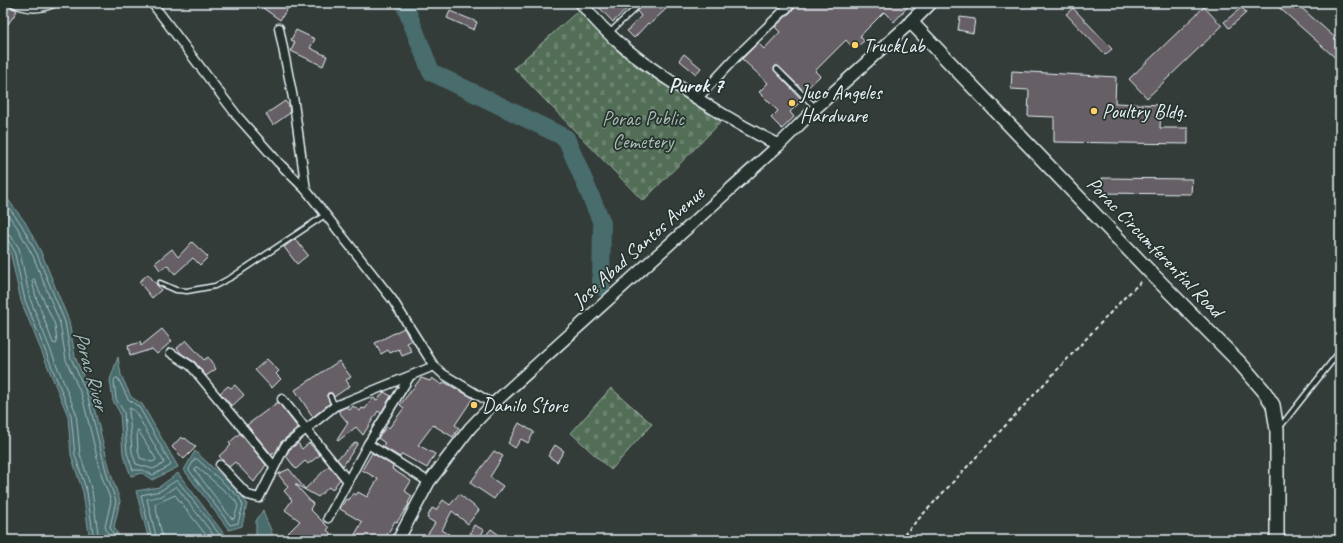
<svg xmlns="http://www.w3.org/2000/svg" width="1343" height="543" font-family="Caveat,sans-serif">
<defs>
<pattern id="cemetery-stones" width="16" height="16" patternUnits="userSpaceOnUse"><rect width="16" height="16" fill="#526e56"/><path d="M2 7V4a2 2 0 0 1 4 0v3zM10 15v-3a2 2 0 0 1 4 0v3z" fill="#6b836f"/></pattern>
</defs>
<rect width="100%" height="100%" fill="#333c38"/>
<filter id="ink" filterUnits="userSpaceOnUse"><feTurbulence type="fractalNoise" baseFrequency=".025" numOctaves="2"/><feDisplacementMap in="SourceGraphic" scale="8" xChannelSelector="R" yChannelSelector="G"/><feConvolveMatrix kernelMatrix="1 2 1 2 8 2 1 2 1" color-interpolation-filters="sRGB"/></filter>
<g filter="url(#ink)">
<g fill="url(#cemetery-stones)" stroke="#9db0a7">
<polygon points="579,10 615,49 637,67 721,122 643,201 514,68"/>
<polygon points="611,388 652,424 611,470 571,433"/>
</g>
<g fill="#486c6d" stroke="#88a1a5">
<polygon points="3,193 25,222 41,252 69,321 75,357 90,392 111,474 120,501 114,527 121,540 90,540 83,492 71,455 68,416 21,301 10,251 3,241"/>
<polygon points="118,357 121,375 131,397 142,404 178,467 152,480 142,473 131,476 123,454 120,413 113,401 110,380"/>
<polygon points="195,451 242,495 247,504 242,526 229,530 184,470"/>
<polygon points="178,473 224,534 225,540 149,540 136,491 159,487"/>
<path d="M263 510C265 521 273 529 273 540H256V521Z"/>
</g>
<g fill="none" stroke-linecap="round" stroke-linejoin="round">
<g stroke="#a8bcc0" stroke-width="1">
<polyline points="3,200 21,224 37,254 65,322 71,358 87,394 107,475 116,501 110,527 116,540"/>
<polyline points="3,208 17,227 33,256 60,323 66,360 82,396 102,477 111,501 105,527 111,540"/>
<polyline points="3,234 11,236 19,248 30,299 76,413 80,454 92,491 99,540"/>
<polyline points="3,239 8,240 14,250 25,300 71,415 75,455 87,492 94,540"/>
<polygon points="34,279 55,325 57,342 56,344 53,343 36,297 32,281"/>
<polygon points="116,378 118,378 128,399 139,407 171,464 170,466 153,475 143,470 133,470 127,453 124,412 116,399 114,381"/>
<polygon points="130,408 135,411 164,462 163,464 153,469 136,464 132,452 129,410"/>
<polygon points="138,430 156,459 155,461 152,462 140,458 138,450 137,432"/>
<polygon points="195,459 197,459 239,497 243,505 238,523 230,525 189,470"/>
<polygon points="197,467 235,500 238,506 234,519 231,518 195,470"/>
<polyline points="152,540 141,495 160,491 177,480 220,535 221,540"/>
<polyline points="157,540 147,499 162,496 176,486 215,537 216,540"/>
<polyline points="163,540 155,504 175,495 210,540"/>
</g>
<polyline stroke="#486c6d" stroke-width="18" points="404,3 431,72 566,138 602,223 601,287"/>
</g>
<g fill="#665e65" stroke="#e8f1f8">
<polygon points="3,3 6,3 17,11 8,24 3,21"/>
<polygon points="267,3 291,3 280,20 263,8"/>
<polygon points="595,3 636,3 633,6 631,5 613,22"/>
<polygon points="644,3 664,3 668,7 650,24 648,23 634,38 627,31 641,16 637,11"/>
<polygon points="797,3 911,3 894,22 884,12 860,36 864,41 854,49 846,40 815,71 820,76 804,91 779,67 775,66 775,71 802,100 790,112 794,117 782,129 771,118 778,111 759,92 768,83 742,59 758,43 764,49 780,32 775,27 796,7"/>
<polygon points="1274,3 1296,3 1340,42 1340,62"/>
<polygon points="1204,7 1222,26 1147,98 1129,79"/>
<polygon points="1242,7 1246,13 1229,28 1224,22"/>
<polygon points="1073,8 1112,49 1105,55 1066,14"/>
<polygon points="450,11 477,22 474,30 447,18"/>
<polygon points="960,17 975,19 973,33 958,30"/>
<polygon points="296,30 315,39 310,48 327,56 323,66 291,51 295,42 291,40"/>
<polygon points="684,54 701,68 696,74 679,60"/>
<polygon points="1012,71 1116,77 1115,103 1161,105 1160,128 1188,128 1188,144 1054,142 1054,117 1028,116 1029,90 1011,89"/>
<polygon points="285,101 289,106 290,113 273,125 266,114"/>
<polygon points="1102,178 1192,179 1191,194 1102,193"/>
<polygon points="295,239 308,255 297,264 284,247"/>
<polygon points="192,242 208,257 200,265 193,258 175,274 167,265 160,270 155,263 172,249 178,257"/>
<polygon points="148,274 161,290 152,298 139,282"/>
<polygon points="404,328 411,341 407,343 412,352 402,356 399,349 390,353 388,350 381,354 375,343"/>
<polygon points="162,329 172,341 157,354 152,349 130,356 128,346 140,342 141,346"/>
<polygon points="186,340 204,360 208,357 216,369 206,376 195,362 182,354 177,348"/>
<polygon points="267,359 279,371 276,374 281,379 272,388 255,370"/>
<polygon points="339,361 351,377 346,380 350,386 334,397 332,393 328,393 327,396 330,403 313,417 295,390"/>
<polygon points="421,378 430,381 432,378 442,385 444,382 473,398 455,425 459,428 453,437 433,425 418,445 435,454 427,468 402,454 400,457 382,446 385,443 378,438 387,426 389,428 404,408 400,405"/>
<polygon points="235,385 244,395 232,406 220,393 228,386 231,388"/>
<polygon points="384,392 391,396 381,413 378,411 363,435 356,427 338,441 337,440 348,423 338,411 346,407 350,410 353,406 360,411 362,408 365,409 373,398 377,400"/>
<polygon points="278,402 298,428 281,442 275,454 273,452 272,455 247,425"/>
<polygon points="519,423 534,432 528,443 521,439 515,448 508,443"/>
<polygon points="240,433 266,465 254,482 235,462 229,467 219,456 231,445 229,443"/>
<polygon points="181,437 184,439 185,438 196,447 184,459 172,447"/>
<polygon points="356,442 358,443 343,466 337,459"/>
<polygon points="298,443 302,449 309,443 320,455 308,464 305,461 296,469 286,456 289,450"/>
<polygon points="555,445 564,451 557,462 548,456"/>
<polygon points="494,451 503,456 490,477 503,486 494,499 470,483"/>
<polygon points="372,453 393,466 392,469 411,481 405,491 412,496 408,503 409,504 397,522 395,521 384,540 352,540 362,522 340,509 346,499 349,500 353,493 356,495 358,492 367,497 378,479 362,470"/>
<polygon points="329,466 340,479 332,490 329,487 318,497 295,484 313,504 310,509 329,528 327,530 338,540 281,540 300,521 285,510 292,500 284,491 288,487 278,474 289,469 305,489"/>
<polygon points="459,494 479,510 468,524 452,511 442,530 458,540 424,540 435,523 427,518 432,508 436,510 443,500 450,505"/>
<polygon points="474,525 484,530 479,538 470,533"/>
<polygon points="491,529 506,540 482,540"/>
</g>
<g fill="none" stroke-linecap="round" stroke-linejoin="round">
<g stroke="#e8f1f8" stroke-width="7">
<g id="lane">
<polyline points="609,33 641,3"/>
<polyline points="777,69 816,108"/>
<polyline points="160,283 176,290 187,291 215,286 232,277 325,215"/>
<polyline points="330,396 335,406"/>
<polyline points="1280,427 1340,351"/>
</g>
</g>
<g stroke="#e8f1f8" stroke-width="11">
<g id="street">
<path d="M15 3C28 9 40 9 53 3"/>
<polyline points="152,3 238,117 278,162 306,190 392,299 434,366 443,374 493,404"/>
<polyline points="279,28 294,103 306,190"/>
<polyline points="697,99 737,56 792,3"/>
<polyline points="171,353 191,366 274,466"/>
<polyline points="282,399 348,481"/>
<polyline points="368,444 429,482"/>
<polyline points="220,465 248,495 259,498 285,446 335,406 434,366"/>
<polyline points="328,518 368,444 410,376"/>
</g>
</g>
<g stroke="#e8f1f8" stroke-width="14">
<g id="secondary">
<path d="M581 3C609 39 641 62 678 86 711 108 744 128 779 145"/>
<polyline points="398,540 429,482 470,428 493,404 779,145 816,108 911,22"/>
</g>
</g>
<g stroke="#e8f1f8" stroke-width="16">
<polyline id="primary" points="930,3 911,22 1151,273 1239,362 1264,391 1273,405 1277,430 1277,540"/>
</g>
<polyline stroke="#e8f1f8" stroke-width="2" stroke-dasharray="4 3" stroke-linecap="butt" points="899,540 1125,297 1143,280"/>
<use href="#lane" stroke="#26332d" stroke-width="4"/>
<use href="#street" stroke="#26332d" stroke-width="8"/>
<use href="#secondary" stroke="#26332d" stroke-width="11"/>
<use href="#primary" stroke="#26332d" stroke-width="13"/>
</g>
</g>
<g fill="#ffd166" stroke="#26332d" stroke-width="1.5">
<circle cx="855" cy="45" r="4"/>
<circle cx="792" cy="103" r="4"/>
<circle cx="1094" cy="111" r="4"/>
<circle cx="474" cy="405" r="4"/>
</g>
<g text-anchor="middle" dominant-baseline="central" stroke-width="3.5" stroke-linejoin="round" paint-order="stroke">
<g font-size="20" fill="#e8f1f8" stroke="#26332d" text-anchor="start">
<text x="863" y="45">TruckLab</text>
<text x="800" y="92">Juco Angeles<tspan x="800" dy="23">Hardware</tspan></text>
<text x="1102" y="111">Poultry Bldg.</text>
<text x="482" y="405">Danilo Store</text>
</g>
<g font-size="20" fill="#acbdb7" stroke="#26332d">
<text x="643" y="118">Porac Public<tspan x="643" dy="23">Cemetery</tspan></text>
</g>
<g font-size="20" fill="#e8f1f8" stroke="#26332d">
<text transform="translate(638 247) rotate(-42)">Jose Abad Santos Avenue</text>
<text transform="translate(1155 247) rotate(46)">Porac Circumferential Road</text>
</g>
<g font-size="21" font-weight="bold" fill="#e8f1f8" stroke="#26332d">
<text x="696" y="85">Purok 7</text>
</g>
<g font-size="21" font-style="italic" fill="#a8bcc0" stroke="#26332d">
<text transform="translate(91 370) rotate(74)">Porac River</text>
</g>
</g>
<rect width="1343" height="543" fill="none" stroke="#26332d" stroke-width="16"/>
<rect x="8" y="8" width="1327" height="527" fill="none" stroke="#e8f1f8" stroke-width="1.5" filter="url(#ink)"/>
</svg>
